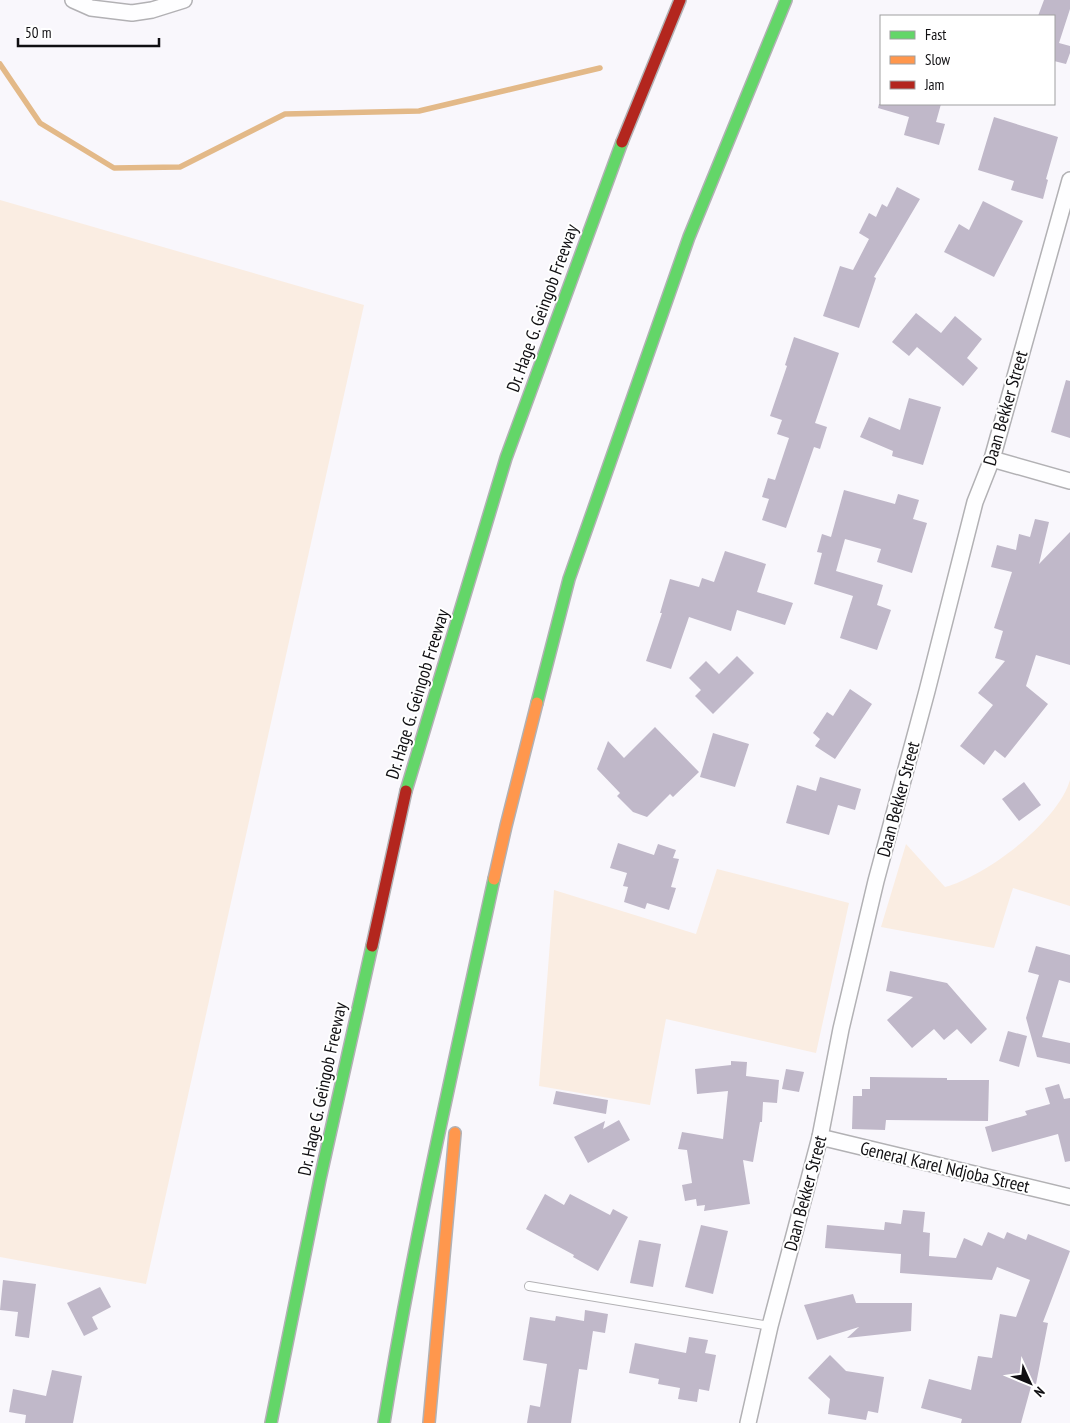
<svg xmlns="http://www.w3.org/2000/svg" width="1070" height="1423" font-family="'PT Sans Narrow',sans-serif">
<rect width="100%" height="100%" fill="#f9f7fc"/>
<g fill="#faede2">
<polygon points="0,200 364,305 146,1284 0,1257"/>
<path d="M1070 780V906L1013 888 994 948 881 927 906 844 945 887C986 876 1058 822 1070 780Z"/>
<polygon points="717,869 849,903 816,1053 666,1019 650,1105 539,1086 554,890 696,934"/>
</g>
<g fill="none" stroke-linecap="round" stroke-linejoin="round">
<polyline stroke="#e3b988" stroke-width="5.5" points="0,64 40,123 114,168 180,167 285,114 419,111 600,68"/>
</g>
<g fill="#c0b8c9">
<polygon points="1044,0 1070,0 1070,9 1059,43 1070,46 1070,53 1066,64 1054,61 1054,16 1038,16"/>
<polygon points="879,104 941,104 936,122 945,124 939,145 904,135 909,117 878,108"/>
<polygon points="994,117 1058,137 1046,179 1048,180 1043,199 1011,190 1014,181 978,170"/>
<polygon points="897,187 920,199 874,277 876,278 859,328 823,316 840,266 853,270 869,239 859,233 869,213 876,217 882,204 887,207"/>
<polygon points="983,201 1023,221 994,277 944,252 959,224 969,230"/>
<polygon points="916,313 941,333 955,316 982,339 967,358 978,368 963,386 917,347 909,356 892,342"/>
<polygon points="794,337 839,353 815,423 827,427 820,449 814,447 786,528 762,520 769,499 762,497 768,478 775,480 789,438 777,434 782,420 770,416 787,366 785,365"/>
<polygon points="1066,380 1070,381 1070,438 1051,432"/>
<polygon points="909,398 941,407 923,465 892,456 893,451 860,437 869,417 900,430"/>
<polygon points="844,490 895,504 898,494 919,500 913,519 927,523 912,573 877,562 881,549 845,539 836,571 883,585 877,605 891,610 877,650 840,638 853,596 814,584 822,553 817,552 822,534 831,537"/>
<polygon points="1035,519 1049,522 1039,564 1070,532 1070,665 1036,655 1026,686 1048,704 1005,758 995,750 984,765 960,746 993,705 978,693 1005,661 995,658 1003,631 994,628 1012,572 991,567 997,545 1016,550 1019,534 1030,537"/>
<polygon points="725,551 766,564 757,592 793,603 785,625 737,610 731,631 689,617 671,669 646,661 662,613 660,613 670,579 699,587 702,578 714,582"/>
<polygon points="737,656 754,673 713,714 695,696 701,690 689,678 706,661 719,674"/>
<polygon points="850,689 872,704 835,759 815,746 820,739 813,733 827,712 833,716"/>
<polygon points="655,727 699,772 673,797 670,794 647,817 633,812 617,796 620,793 597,769 608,741 624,758"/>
<polygon points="713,733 749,744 735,787 700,777"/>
<polygon points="820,777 861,789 855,810 838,805 829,835 786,823 797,785 816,791"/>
<polygon points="1024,782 1041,805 1019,821 1002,799"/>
<polygon points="618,843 654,855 658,844 676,850 673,858 679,859 671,887 676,888 669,910 647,903 645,909 624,902 628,887 623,886 627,873 610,868"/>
<polygon points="1036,946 1070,955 1070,983 1059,980 1042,1037 1070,1043 1070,1064 1037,1057 1026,1018 1039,975 1028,972"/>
<polygon points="890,971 947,983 987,1029 971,1044 957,1029 944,1040 934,1029 912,1048 887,1020 913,997 886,991"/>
<polygon points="1008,1031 1027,1036 1019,1067 999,1061"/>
<polygon points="731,1061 747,1062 746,1076 779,1080 777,1103 763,1102 762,1122 760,1122 753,1162 743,1160 750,1204 704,1211 705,1205 697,1206 696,1199 685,1201 682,1185 692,1183 687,1150 678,1149 682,1132 723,1139 728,1091 697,1094 695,1069 731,1065"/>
<polygon points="786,1069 804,1072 799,1092 782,1089"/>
<polygon points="870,1077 947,1078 947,1080 989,1080 988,1121 886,1120 885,1130 852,1129 853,1096 862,1096 862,1089 870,1089"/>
<polygon points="1059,1084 1064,1099 1070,1098 1070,1161 1065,1162 1058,1134 992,1152 985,1127 1027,1115 1025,1111 1050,1104 1045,1088"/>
<polygon points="556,1091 608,1100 606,1114 553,1104"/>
<polygon points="619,1120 630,1140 588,1163 574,1137 605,1121 603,1129"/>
<polygon points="545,1194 564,1205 570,1194 610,1215 613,1209 628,1217 598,1271 573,1257 574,1255 526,1229"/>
<polygon points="903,1210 925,1212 923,1232 930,1233 929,1256 956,1258 964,1238 982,1246 988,1232 1004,1239 1007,1232 1026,1240 1028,1234 1070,1251 1043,1322 1048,1323 1036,1384 1032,1383 1021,1423 961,1423 962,1419 921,1408 929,1379 971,1390 978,1356 992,1358 1000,1314 1016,1317 1030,1280 997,1267 992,1280 900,1273 901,1254 825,1248 827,1225 884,1230 885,1222 901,1224"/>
<polygon points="701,1225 728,1231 713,1294 685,1287"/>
<polygon points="639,1240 661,1244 653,1287 630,1283"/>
<polygon points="3,1280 36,1284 29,1338 15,1336 18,1312 0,1310"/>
<polygon points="100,1287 111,1307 92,1317 98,1329 84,1336 67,1303"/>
<polygon points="853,1294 856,1303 912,1303 911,1331 847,1338 859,1327 817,1340 804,1305"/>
<polygon points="585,1310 608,1314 605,1333 593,1331 587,1370 579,1369 571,1423 527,1423 530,1405 540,1407 547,1364 523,1360 530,1317 555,1321 556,1316 584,1321"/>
<polygon points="689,1337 708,1340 705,1353 716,1355 709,1391 699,1389 697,1402 678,1399 680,1388 658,1384 659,1379 629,1373 635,1343 686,1353"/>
<polygon points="830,1355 846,1371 884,1377 878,1413 868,1411 866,1420 828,1414 830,1399 808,1378"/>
<polygon points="52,1370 82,1376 73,1423 25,1423 26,1415 9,1412 13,1389 46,1396"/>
</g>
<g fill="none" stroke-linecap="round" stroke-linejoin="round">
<g stroke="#b2b1b4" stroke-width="10">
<polyline id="lane" points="529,1286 770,1326"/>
</g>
<g stroke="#b2b1b4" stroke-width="18">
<g id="street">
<polyline points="73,0 91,8 132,13 152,10 184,0"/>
<polyline points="992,459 1070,481"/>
<polyline points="820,1137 1070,1197"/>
<polyline points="748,1423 770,1326 820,1137 841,1029 876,881 927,691 975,502 992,459 1070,180"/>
</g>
</g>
<g stroke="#b2b1b4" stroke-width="14">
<g id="fast">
<polyline points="537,703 569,579 689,237 786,0"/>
<polyline points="406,791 506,458 622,142"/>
<polyline points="271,1423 320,1179 372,946"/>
<path d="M384 1423C413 1241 455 1059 494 879"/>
</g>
</g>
<g stroke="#b2b1b4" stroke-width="14">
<g id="slow">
<polyline points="494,879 506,826 537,703"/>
<polyline points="429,1423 455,1133"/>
</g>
</g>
<g stroke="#b2b1b4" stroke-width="14">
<g id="jam">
<polyline points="622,142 680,0"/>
<polyline points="372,946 406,791"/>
</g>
</g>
<use href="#lane" stroke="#fefeff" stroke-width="8"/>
<use href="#street" stroke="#fefeff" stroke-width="15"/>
<use href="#fast" stroke="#63d668" stroke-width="11"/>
<use href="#slow" stroke="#ff974d" stroke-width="11"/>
<use href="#jam" stroke="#b3261e" stroke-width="11"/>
</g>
<g text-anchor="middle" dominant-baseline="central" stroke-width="4" stroke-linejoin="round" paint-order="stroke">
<g font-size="18" fill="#100f12" stroke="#fff">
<text transform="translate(542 308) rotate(-70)">Dr. Hage G. Geingob Freeway</text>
<text transform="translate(1005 408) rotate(-74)">Daan Bekker Street</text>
<text transform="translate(417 694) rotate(-73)">Dr. Hage G. Geingob Freeway</text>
<text transform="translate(898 799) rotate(-75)">Daan Bekker Street</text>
<text transform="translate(322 1089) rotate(-78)">Dr. Hage G. Geingob Freeway</text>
<text transform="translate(945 1167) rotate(13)">General Karel Ndjoba Street</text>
<text transform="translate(805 1193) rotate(-75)">Daan Bekker Street</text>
</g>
</g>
<rect x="880" y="15" width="175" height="90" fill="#ffffff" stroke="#9f9fa0"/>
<rect x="890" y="31" width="25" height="8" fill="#63d668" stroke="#9f9fa0"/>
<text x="925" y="40" font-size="15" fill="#100f12">Fast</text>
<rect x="890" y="56" width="25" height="8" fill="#ff974d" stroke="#9f9fa0"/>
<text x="925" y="65" font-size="15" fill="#100f12">Slow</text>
<rect x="890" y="81" width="25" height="8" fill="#b3261e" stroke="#9f9fa0"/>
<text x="925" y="90" font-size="15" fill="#100f12">Jam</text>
<g transform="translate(1030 1383) rotate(134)" stroke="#ffffff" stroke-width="4" paint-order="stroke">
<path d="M0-4L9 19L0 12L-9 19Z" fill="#100f12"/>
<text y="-8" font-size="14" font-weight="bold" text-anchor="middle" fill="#100f12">N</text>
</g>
<path d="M18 38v8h141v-8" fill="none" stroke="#100f12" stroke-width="2.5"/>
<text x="25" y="38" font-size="15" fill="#100f12" stroke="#ffffff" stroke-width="4" paint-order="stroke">50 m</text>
</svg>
